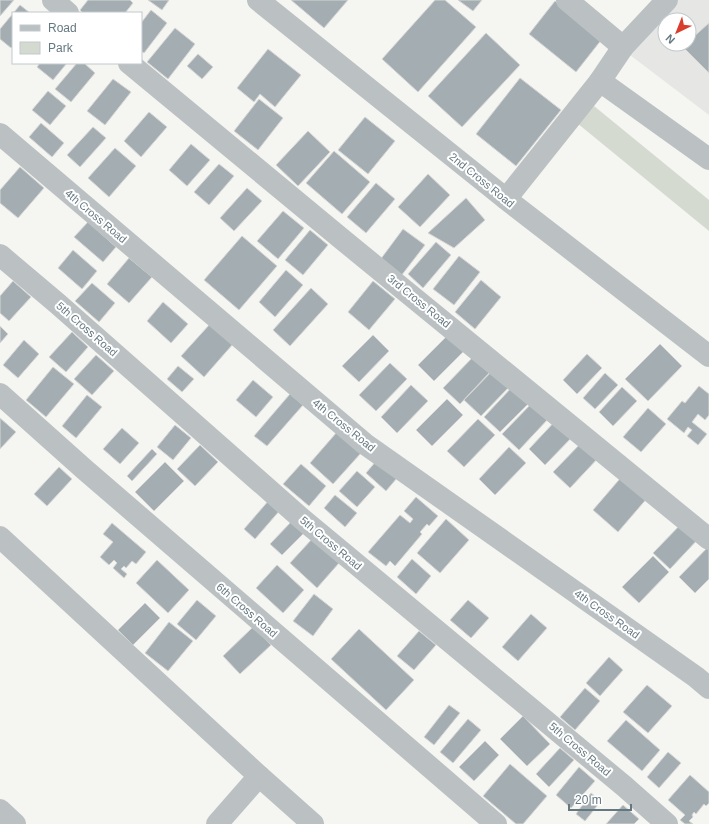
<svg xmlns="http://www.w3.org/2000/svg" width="709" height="824" font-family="Helvetica,sans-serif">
<rect width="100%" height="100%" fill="#f5f5f1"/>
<path fill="#e6e6e5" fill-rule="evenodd" d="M677 0H709V115L630 55ZM665 20H689V44H665Z"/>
<polygon fill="#d5dad1" points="594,106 709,200 709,231 577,123"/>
<g fill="#a4aeb2" stroke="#d6d6d4">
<polygon points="0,0 14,0 0,16"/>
<polygon points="88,0 130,0 133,3 125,13 83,13 80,10"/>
<polygon points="148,0 169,0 162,10"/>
<polygon points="291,0 348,0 324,28"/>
<polygon points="435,0 445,0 476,27 418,92 382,59"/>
<polygon points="458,0 482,0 473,11"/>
<polygon points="555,1 602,39 576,72 529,34"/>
<polygon points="20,5 30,13 13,13 13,46 11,48 0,39 0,29"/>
<polygon points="151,10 167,23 144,53 141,51 141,23"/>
<polygon points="709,23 709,73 683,47 686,44 689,44 689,41"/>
<polygon points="175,28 195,44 168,79 147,62"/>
<polygon points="486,33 520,65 462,127 428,96"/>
<polygon points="268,49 301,75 275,107 260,94 254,102 237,88"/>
<polygon points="198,54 213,67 202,79 187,66"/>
<polygon points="40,63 67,63 53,80 37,67"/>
<polygon points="77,63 84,63 95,73 71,102 55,89"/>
<polygon points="520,78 561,110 516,166 476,134"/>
<polygon points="113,79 131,92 105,125 87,111"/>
<polygon points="48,91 66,106 50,125 32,110"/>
<polygon points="259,99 283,118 258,150 234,131"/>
<polygon points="149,112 167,127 141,157 124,141"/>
<polygon points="365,117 395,141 368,174 338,150"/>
<polygon points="41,123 64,143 52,157 29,137"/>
<polygon points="93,127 106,138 80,167 67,155"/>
<polygon points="308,131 330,152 298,186 276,165"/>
<polygon points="191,144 210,160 187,186 169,170"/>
<polygon points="115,148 136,166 109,197 88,178"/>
<polygon points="334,151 370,182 342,214 306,183"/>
<polygon points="219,164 234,176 209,205 194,192"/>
<polygon points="20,167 44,188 18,218 0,203 0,190"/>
<polygon points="428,174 450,195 420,227 398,207"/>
<polygon points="376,183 395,199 366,233 347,217"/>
<polygon points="247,188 262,201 234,231 220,218"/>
<polygon points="466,198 485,220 454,248 428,233"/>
<polygon points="283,211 304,228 278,259 257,241"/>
<polygon points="88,222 116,247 103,262 74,237"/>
<polygon points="403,229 425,245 401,276 380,260"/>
<polygon points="310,230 328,245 303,275 285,260"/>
<polygon points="242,236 277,266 239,310 204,280"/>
<polygon points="436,242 451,255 423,288 408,274"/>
<polygon points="73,250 97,271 82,289 58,268"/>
<polygon points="459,256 480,272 454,305 433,289"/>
<polygon points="129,258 152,277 129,303 107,284"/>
<polygon points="286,270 303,285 275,317 259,302"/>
<polygon points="481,280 501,297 475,329 455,312"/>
<polygon points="13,281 31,297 9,321 0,313 0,296"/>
<polygon points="373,281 395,299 369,330 348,312"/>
<polygon points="92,283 115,303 99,322 75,301"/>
<polygon points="311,288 328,304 290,346 273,330"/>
<polygon points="163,302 188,324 171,343 147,321"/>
<polygon points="210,324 233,344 204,377 181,356"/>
<polygon points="0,326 8,334 0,343"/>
<polygon points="72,332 88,347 66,372 49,357"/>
<polygon points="449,334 465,350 434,381 418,365"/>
<polygon points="373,335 389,351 359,382 342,366"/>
<polygon points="24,340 39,354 18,378 3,365"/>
<polygon points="660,344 682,366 648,401 625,379"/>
<polygon points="587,354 602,368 577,394 563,380"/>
<polygon points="96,355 114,371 92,395 74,379"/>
<polygon points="474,356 490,372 460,404 443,388"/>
<polygon points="390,363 407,379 376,411 359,395"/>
<polygon points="178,366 194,379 182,392 167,379"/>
<polygon points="53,367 74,384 46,417 26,400"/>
<polygon points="495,368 512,384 481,416 464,400"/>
<polygon points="605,373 618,385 595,409 583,398"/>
<polygon points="253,380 273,397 256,417 236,400"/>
<polygon points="411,385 428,401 397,433 381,417"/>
<polygon points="514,385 531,401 500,432 484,417"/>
<polygon points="699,386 709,394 709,415 705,420 698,414 692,422 707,434 698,445 687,436 692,430 688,427 684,433 667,419 682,401 685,403"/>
<polygon points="622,387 637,401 613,426 599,412"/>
<polygon points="290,394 303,405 267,446 254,436"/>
<polygon points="87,395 102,407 76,438 62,426"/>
<polygon points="447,399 463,415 432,446 416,430"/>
<polygon points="533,402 549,418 519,450 502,434"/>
<polygon points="648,408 666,424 641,452 623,437"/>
<polygon points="559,417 576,433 545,465 529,449"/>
<polygon points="0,418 16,432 0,449"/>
<polygon points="478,419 495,435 464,467 447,451"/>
<polygon points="175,425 191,438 173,460 157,447"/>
<polygon points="122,428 139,443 120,464 103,449"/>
<polygon points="337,432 361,453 333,484 310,463"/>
<polygon points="584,440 600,456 570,488 553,472"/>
<polygon points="200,445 218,462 195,486 177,469"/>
<polygon points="509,447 526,463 495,495 479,479"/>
<polygon points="152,449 157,454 132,481 127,476"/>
<polygon points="377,460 397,478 386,491 366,473"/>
<polygon points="165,462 184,481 154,511 135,492"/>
<polygon points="301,464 326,486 309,506 283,484"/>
<polygon points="59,467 72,479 47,506 34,494"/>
<polygon points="357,471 375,487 357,507 339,491"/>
<polygon points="624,474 649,496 618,532 593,510"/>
<polygon points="335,495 357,513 345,527 324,508"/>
<polygon points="416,497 438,516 429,526 427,524 420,532 422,534 395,566 390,561 386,566 368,552 400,515 410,523 413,519 404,511"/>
<polygon points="270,499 281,509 255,539 244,529"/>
<polygon points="446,519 469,540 440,573 417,553"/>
<polygon points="292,521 304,533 282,555 270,544"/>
<polygon points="684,521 700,537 670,569 653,553"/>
<polygon points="112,523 146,552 136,564 132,561 126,568 124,566 121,569 127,574 124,578 113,568 117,563 114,560 109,565 100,557 113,542 103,534"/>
<polygon points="312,539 339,563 317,588 290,563"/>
<polygon points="709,546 709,579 695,593 679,577"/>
<polygon points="653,556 669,572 639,603 622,587"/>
<polygon points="412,559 431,576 416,594 397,577"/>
<polygon points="157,560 189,590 168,613 136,583"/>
<polygon points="277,565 304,590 283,613 256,588"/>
<polygon points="314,594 333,609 313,636 293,621"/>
<polygon points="197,600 216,616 196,640 177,624"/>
<polygon points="468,600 489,618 471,638 450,620"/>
<polygon points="145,603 160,618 133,645 118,630"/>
<polygon points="531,614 547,628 518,661 502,647"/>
<polygon points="169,622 193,641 168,671 145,653"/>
<polygon points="253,627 271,645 240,674 223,656"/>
<polygon points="359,629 414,680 386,710 331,659"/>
<polygon points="419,631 436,645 414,670 397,656"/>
<polygon points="609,657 623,670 600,696 586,683"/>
<polygon points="647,685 672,706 648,733 623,712"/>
<polygon points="585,688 600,701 575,730 560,717"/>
<polygon points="449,705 460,713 434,745 424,737"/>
<polygon points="523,716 550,744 527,766 500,739"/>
<polygon points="468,719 481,730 453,763 440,752"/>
<polygon points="626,720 660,750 642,771 607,741"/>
<polygon points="485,741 499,755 474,781 459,767"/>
<polygon points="560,748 574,760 549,787 536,774"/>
<polygon points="668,752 681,763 659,788 647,777"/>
<polygon points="510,764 547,796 523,824 516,824 483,796"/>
<polygon points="579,767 595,781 571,808 556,795"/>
<polygon points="690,775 709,792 709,803 706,806 704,804 696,814 694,812 692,815 693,817 689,821 693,824 685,824 680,820 685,815 668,800"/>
<polygon points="591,793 601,801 585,821 576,814"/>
<polygon points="623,805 639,819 634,824 606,824"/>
</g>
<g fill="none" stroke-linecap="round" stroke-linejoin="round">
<g stroke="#bbc1c3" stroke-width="22">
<polyline points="53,0 68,13"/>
<polyline points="258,0 506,199 709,356"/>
<polyline points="567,0 623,47"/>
<polyline points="129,63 343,240 709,539"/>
<polyline points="600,81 623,47 667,0"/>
<polyline points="0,134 365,444 696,677 709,688"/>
<polyline points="506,199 600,81 709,159"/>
<polyline points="0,255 58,304 302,519 624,786 667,824"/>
<polyline points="0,394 84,469 496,824"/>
<polyline points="0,537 259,776 217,824"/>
<polyline points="259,776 313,824"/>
<polyline points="0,810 15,824"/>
</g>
</g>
<g text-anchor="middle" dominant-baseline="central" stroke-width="4" stroke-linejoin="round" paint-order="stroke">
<g font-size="11" fill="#657881" stroke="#fff">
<text transform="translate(482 180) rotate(39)">2nd Cross Road</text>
<text transform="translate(96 216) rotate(40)">4th Cross Road</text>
<text transform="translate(419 301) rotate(39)">3rd Cross Road</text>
<text transform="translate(87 329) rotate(41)">5th Cross Road</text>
<text transform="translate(344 425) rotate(39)">4th Cross Road</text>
<text transform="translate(331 543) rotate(40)">5th Cross Road</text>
<text transform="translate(247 610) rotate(41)">6th Cross Road</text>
<text transform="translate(607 614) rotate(35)">4th Cross Road</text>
<text transform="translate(580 749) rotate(40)">5th Cross Road</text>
</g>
</g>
<rect x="12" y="12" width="130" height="52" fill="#ffffff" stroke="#c1c9cd"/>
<rect x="20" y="25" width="20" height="6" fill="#bbc1c3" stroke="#c1c9cd"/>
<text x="48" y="32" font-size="12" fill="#657881">Road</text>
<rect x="20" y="42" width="20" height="12" fill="#d5dad1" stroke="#c1c9cd"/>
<text x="48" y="52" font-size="12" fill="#657881">Park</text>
<g transform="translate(677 32) rotate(223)"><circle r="19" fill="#ffffff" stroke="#c1c9cd"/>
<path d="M0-3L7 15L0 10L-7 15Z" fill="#db3d2c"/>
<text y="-6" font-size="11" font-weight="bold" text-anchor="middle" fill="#657881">N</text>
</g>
<path d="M569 804v6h62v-6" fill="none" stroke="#657881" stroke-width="2"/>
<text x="575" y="804" font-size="12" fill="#657881" stroke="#ffffff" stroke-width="3" paint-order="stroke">20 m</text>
</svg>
